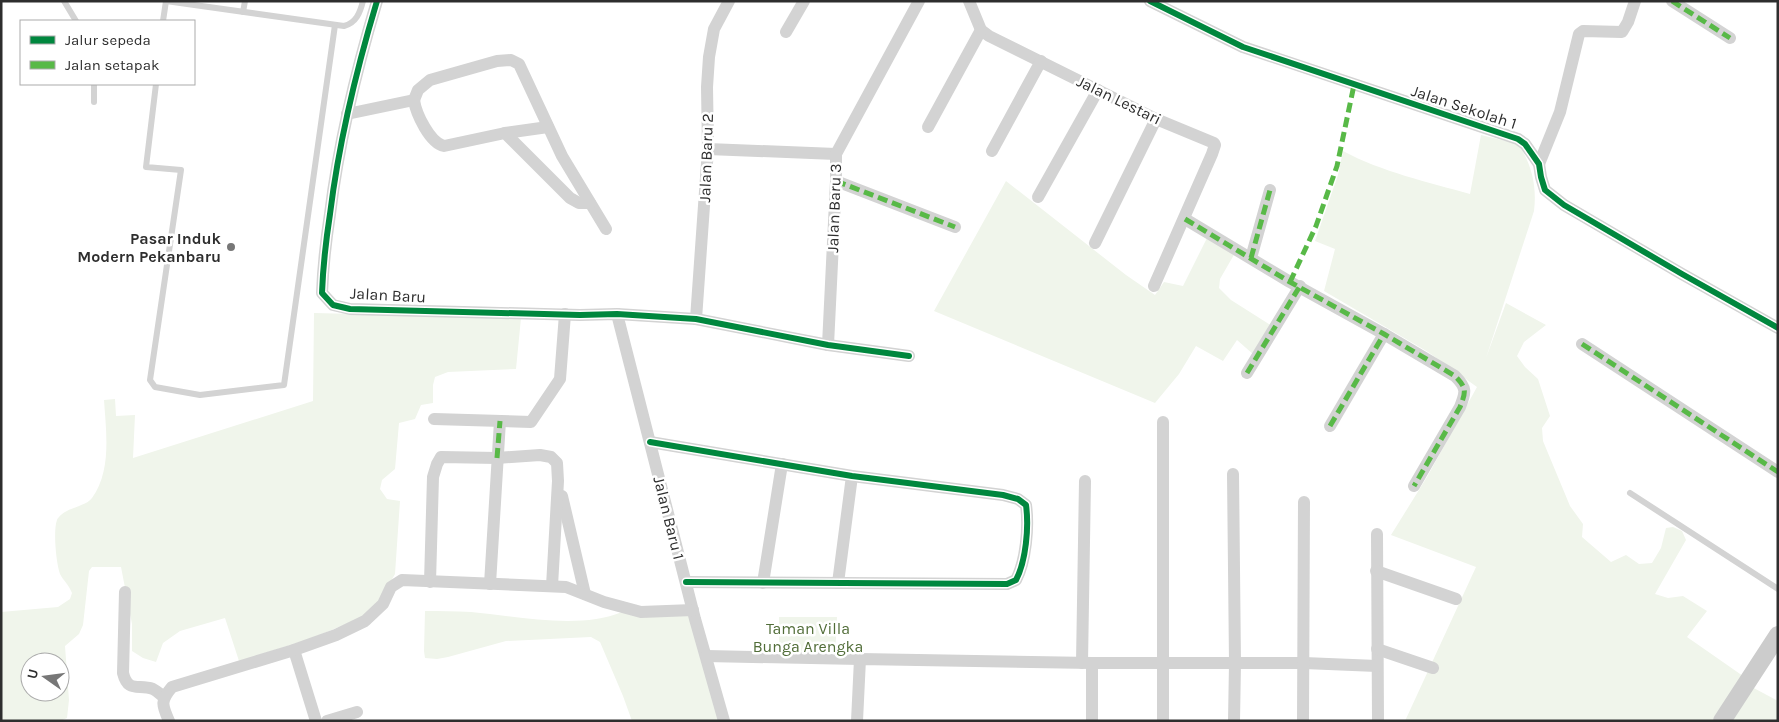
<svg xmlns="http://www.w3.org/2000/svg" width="1779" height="722" font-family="Karla,sans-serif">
<rect width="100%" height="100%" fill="#fff"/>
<g fill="#f0f5eb" fill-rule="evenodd">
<path d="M1481 135 1518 144C1532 164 1537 187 1534 211L1486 358 1506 303 1546 325 1524 342 1517 356 1525 367 1538 379 1550 416 1542 428 1543 441 1570 506 1583 524 1582 537 1611 562 1626 555 1639 564 1652 563 1661 548 1666 528 1673 527 1682 531 1686 540 1655 594 1668 598 1683 596 1707 611 1687 637 1743 676 1712 721H1405L1476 567 1391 535 1427 477 1477 387 1428 352 1324 291 1335 249 1315 241 1338 175 1343 151C1382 172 1428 182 1470 194Z"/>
<polygon points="1006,181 1126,275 1155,295 1164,282 1183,286 1207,238 1235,253 1220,279 1219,288 1231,300 1272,326 1254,355 1237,340 1223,361 1196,346 1179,374 1155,403 934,311"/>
<path d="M314 313 521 318 516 369 448 372 435 377 433 385V403L421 405 415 419 399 423 395 469 382 480 380 489 387 499 400 501 395 574 379 602 365 616 310 639 239 661 225 618 180 631 163 643 156 662 143 658 132 651V624L121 567H92L89 571 83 625 79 634 65 646 69 700 67 718 60 721H1V612L58 607 70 599 72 593C69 585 63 580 60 574 56 563 53 530 57 520 58 517 63 513 65 512 73 507 87 505 92 498 112 471 106 431 104 400L115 399 116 416 135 415 133 458 313 401ZM30 662H60V692H30Z"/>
<path d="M425 611C440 611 455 611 471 612 516 616 579 630 622 612L690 615 719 721H632L623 696 600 642 591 637 506 641 448 657 437 659 425 658 424 651Z"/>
<polygon points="779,617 837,617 835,658 779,657"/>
<polygon points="1750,686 1778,701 1778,721 1730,721"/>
</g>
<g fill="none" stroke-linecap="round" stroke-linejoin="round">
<g stroke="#d3d3d3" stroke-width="6">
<polyline points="64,1 76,21"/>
<path d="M166 1 344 26C356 23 360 13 363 1"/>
<polyline points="243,12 245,1"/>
<polyline points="163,21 166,1"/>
<polyline points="94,84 94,102"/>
<polyline points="156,84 146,167 181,170 150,380 155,387 200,395 284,385 335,25"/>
<polyline points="1630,493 1778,589"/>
</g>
<g stroke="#d3d3d3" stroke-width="12">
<path d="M377 1C356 71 339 141 330 214 326 240 323 266 322 293L333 305 350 309 580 315 617 314 696 319 828 345 909 356"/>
<polyline points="969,1 981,30 989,36 1156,119 1214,143 1215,145 1212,154 1154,286"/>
<polyline points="1150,1 1243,47 1518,139 1525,144 1539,164 1541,177 1545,190 1564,205 1682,274 1778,328"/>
<polyline points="1672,1 1730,38"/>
<polyline points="786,32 804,1"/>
<polyline points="414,100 418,90 430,80 497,61 511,60 519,64 562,156 606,229"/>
<path d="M347 114 414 100C416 114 430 143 444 146L505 133 570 198 579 203H590"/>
<polyline points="928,127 981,30"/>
<polyline points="505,133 548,127"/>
<polyline points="708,149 836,154"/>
<polyline points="992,151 1041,61"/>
<polyline points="1539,164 1560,112 1579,34 1583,31 1622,32 1628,22 1635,1"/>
<polyline points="836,181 955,227"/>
<polyline points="1038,197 1098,90"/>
<path d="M1185 219 1290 282 1384 334 1455 376C1467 388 1466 392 1460 407L1414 486"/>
<polyline points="1095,243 1156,119"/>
<polyline points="1251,258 1270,190"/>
<polyline points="617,314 695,619 724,721"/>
<polyline points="696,319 708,149 707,87 709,57 714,29 729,1"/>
<polyline points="1582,344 1778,472"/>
<polyline points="828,345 836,181 836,154 919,1"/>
<polyline points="1247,373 1300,286"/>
<polyline points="434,419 531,422 560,379 565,314"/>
<polyline points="1330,426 1384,334"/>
<path d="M650 442 852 476 1003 495 1018 499 1026 505C1029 527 1026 561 1016 580L1007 584 686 582"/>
<polyline points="1233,474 1235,663 1234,721"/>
<polyline points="562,496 585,594"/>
<polyline points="1377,534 1378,721"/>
<polyline points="1376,571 1456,599"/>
<polyline points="430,582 433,477 437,464 441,457 497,458 540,455 551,457 557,463 558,481 552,586"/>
<polyline points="763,583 782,464"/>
<polyline points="838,583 852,476"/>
<polyline points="490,584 500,421"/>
<path d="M125 592 123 673C128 693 138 684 153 689 157 691 160 694 164 697"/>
<polyline points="1377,649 1433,668"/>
<polyline points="294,650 316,721"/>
<polyline points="706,656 860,659"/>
<polyline points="1082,663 1085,481"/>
<path d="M169 721C162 705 160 701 172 687L294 650 336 635 365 621 383 604 391 587 402 580 566 587 604 602 641 612 693 610"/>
<polyline points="327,721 357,712"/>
<polyline points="857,721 860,659 1092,663 1304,663 1377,666"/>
<polyline points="1092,721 1092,663"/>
<polyline points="1163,721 1163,422"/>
<polyline points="1303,721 1304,502"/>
</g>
<polyline stroke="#ccc" stroke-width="18" points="1722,721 1778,635"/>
<g stroke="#58b947" stroke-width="5" stroke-dasharray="10 5" stroke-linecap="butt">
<polyline points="1672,1 1730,38"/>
<polyline points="836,181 955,227"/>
<path d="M1185 219 1290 282 1384 334 1455 376C1467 388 1466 392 1460 407L1414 486"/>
<polyline points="1251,258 1270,190"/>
<polyline points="1290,282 1316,226 1337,166 1354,85"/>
<polyline points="1582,344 1778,472"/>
<polyline points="1247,373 1300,286"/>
<polyline points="1330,426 1384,334"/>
<polyline points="497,458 500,421"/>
</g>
<g stroke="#fff" stroke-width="9">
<g id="cycleway">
<path d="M377 1C356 71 339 141 330 214 326 240 323 266 322 293L333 305 350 309 580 315 617 314 696 319 828 345 909 356"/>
<polyline points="1150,1 1243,47 1518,139 1525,144 1539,164 1541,177 1545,190 1564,205 1682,274 1778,328"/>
<path d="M650 442 852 476 1003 495 1018 499 1026 505C1029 527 1026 561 1016 580L1007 584 686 582"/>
</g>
</g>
<use href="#cycleway" stroke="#00873e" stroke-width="6"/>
</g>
<circle fill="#777" stroke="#fff" stroke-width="2" cx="231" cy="247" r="5"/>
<g text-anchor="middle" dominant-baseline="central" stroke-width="5" stroke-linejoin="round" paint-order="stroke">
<g font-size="16" fill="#2e2e2e" stroke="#fff">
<text transform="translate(1119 100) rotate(26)">Jalan Lestari</text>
<text transform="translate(1464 107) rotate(18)">Jalan Sekolah 1</text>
<text transform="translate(706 158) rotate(-88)">Jalan Baru 2</text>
<text transform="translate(834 208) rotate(-88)">Jalan Baru 3</text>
<text transform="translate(388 295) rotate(3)">Jalan Baru</text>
<text transform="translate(669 518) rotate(76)">Jalan Baru 1</text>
</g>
<g font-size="16" font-weight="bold" fill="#2e2e2e" stroke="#fff" text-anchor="end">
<text x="221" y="238">Pasar Induk<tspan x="221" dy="18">Modern Pekanbaru</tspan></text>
</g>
<g font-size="16" fill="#516d38" stroke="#fff">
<text x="808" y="628">Taman Villa<tspan x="808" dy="18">Bunga Arengka</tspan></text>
</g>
</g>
<rect width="1779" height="722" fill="none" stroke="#2e2e2e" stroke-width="5"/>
<rect x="20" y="20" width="175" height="65" fill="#ffffff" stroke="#ababab"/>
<rect x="30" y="36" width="25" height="8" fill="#00873e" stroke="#ababab"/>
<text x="65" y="45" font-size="15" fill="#2e2e2e">Jalur sepeda</text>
<rect x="30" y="61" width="25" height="8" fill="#58b947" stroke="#ababab"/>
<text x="65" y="70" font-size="15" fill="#2e2e2e">Jalan setapak</text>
<g transform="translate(45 677) rotate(284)"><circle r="24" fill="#ffffff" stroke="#ababab"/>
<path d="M0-4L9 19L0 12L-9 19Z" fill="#777777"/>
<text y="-8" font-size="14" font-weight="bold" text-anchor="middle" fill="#2e2e2e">U</text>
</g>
</svg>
